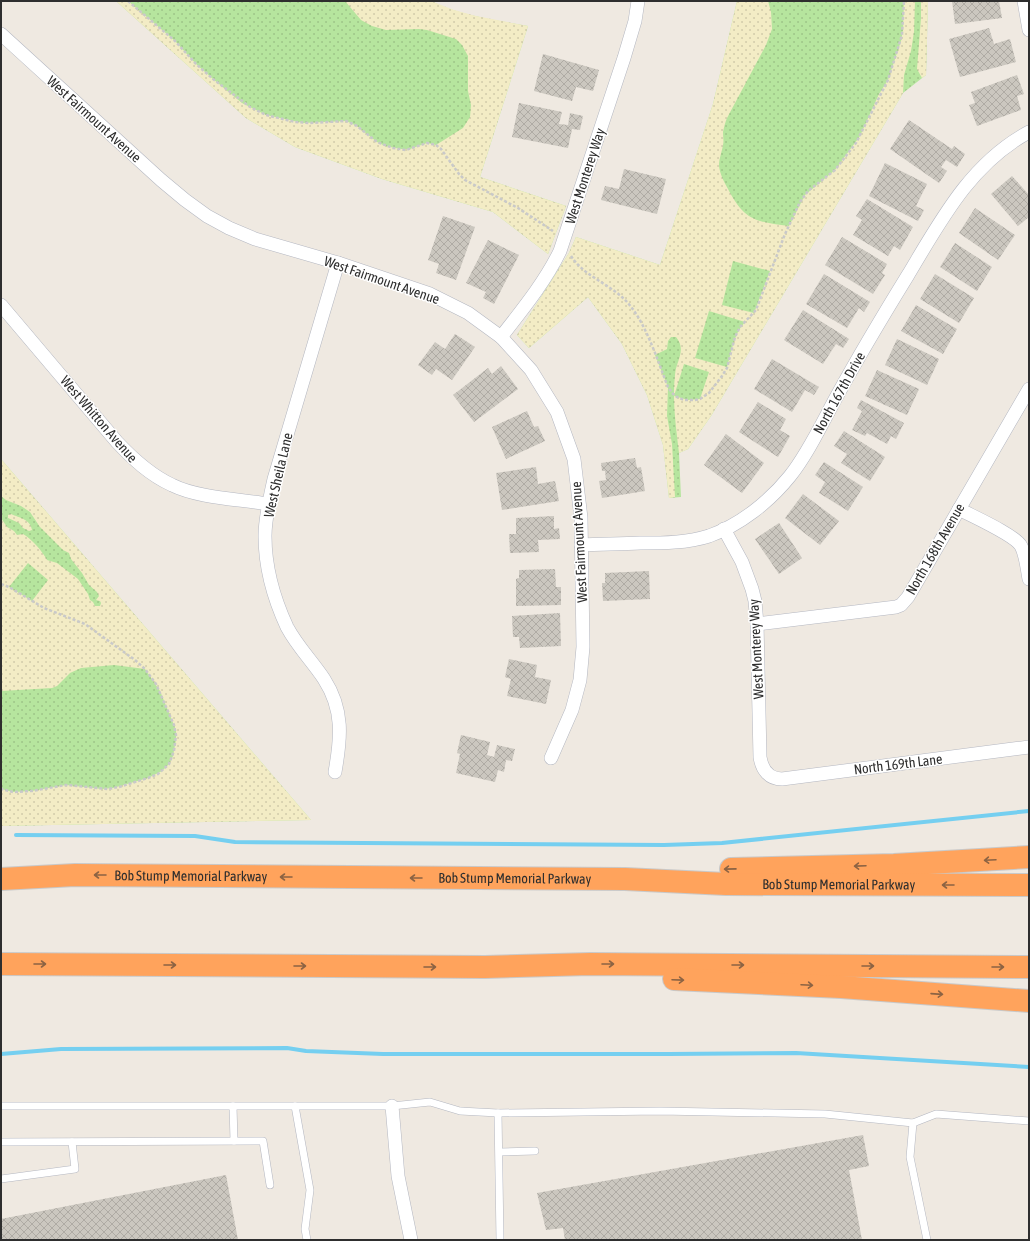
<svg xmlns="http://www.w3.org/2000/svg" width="1030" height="1241" font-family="'Asap Condensed',sans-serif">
<defs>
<pattern id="grass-dots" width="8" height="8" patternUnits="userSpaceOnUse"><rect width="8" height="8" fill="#b6e59e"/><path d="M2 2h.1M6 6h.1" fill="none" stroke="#9dc588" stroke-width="1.8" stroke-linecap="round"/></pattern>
<pattern id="sand-dots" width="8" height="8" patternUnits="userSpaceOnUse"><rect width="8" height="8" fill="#f3ecc5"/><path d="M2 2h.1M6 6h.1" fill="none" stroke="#d1cbaa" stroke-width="1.8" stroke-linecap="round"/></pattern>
<pattern id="building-cross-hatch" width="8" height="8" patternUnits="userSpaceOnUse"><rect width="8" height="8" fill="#cbc7bf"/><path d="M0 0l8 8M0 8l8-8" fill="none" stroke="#afaba4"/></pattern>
</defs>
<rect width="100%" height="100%" fill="#efe9e1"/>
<g fill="url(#grass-dots)">
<path d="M116 1H431C461 16 496 20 528 26L480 177 566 206 548 254 493 212 382 179 295 147 246 118Z"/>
<polygon points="737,1 928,1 926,75 903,93 711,416 688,449 679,453 681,497 669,498 663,445 647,395 622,344 588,297 529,348 517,335 569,253 576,237 660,265 713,104"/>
<polygon points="1,459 311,820 1,826"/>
</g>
<g fill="url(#sand-dots)" fill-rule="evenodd">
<polygon points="116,1 128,1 175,41 196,64 213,79 242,103 266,115 303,123 346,121 357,126 377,142 385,146 401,149 410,149 427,143 436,145 463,128 470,117 471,105 468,91 468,56 462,45 456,39 427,30 419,29 386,30 372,26 361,20 345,1 431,1 454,10 476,16 528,26 480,177 566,206 548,254 493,212 382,179 295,147 246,118"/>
<path d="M737 1H768L771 12 772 29 766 45 727 118C725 123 724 127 723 132 723 137 724 141 723 145 722 152 719 158 719 166 720 174 724 182 728 189 744 220 755 222 789 226L805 195 835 170 860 136 879 94 888 80 901 41 903 30 904 1H915L914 32 911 51 904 75 903 93 711 416 688 449 679 453C676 427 672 401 675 375 676 361 687 350 676 337H671L668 341 667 349 655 355 668 387 667 416 672 444 675 497 669 498 663 445 647 395 622 344 588 297 529 348 517 335 569 253 576 237 660 265 713 104ZM733 261 770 271 754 313 722 305ZM709 311 745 322C733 335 732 351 727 367L695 358ZM684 364 709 372 700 399 688 400 674 396Z"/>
<polygon points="921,1 928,1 926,75 922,78 917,69 921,18"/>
<path d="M1 459 311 820 1 826V789L13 792 32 791 66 785 102 789 113 788 148 778 162 771 169 764 173 756 176 740V730L160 691 145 669 114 665 81 668 70 673 57 686 52 688 1 691V518L7 527 14 531 17 535 23 534C31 538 43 552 47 560L57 563 78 579 88 594 90 600 93 602 95 606H100L101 603 100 601 96 600 99 596 97 592 89 585 82 573 71 559 69 553 63 550 40 527 30 512 21 506 6 500 1 496ZM28 563 48 580 32 601 9 587Z"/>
<path d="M11 514C20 518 30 519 32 530L29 531 23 528 19 523 8 518V515Z"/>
</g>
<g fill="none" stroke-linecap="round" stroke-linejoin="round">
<g stroke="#75cff0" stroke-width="4">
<polyline points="16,835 195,836 235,842 664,845 722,843 1029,811"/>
<polyline points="1,1054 61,1049 287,1048 306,1051 383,1054 669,1054 796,1053 1029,1067"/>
</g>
</g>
<g fill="url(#building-cross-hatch)">
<polygon points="952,1 999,1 1002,18 955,24"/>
<polygon points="989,28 994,44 1010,39 1016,62 960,77 949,39"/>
<polygon points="543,54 599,70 593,91 576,87 572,101 534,91"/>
<polygon points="1017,75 1024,94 1017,96 1021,110 977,126 969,105 975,103 971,92"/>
<polygon points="519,103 562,112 559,124 568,125 570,113 583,116 580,130 572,129 568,148 512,137"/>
<polygon points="909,120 952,149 954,146 965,154 957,167 946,160 941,167 947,171 939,183 890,149"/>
<polygon points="885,163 927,184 916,206 924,210 918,221 869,196"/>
<polygon points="624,169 666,179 657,214 601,200 605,186 619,189"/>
<polygon points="1012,176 1029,195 1029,217 1018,226 991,194"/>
<polygon points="867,199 913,227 900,250 894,246 888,256 853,235 862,220 856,216"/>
<polygon points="975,208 1015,235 998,260 959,233"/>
<polygon points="443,216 475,227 456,280 436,273 439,264 428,260"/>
<polygon points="842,237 887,264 882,273 885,275 873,294 825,265"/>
<polygon points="488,240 519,255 494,304 483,298 486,292 466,283"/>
<polygon points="955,243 992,267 977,291 940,267"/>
<polygon points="824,274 870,302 864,312 859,308 847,328 806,304"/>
<polygon points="935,274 974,298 959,323 920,299"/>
<polygon points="916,305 957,329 943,354 901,331"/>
<polygon points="803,310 849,339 843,348 836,344 823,364 784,340"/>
<polygon points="455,334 475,347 452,380 436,369 432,375 418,365 435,342 445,349"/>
<polygon points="897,339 939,359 927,385 885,365"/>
<polygon points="772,359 819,387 814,395 805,390 792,412 754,389"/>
<polygon points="501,366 518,389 474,422 453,395 488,368 492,374"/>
<polygon points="877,370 919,389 907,415 865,396"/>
<polygon points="861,400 904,423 896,439 891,436 887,444 867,433 865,436 852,430 862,411 857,408"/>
<polygon points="758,402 786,419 780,430 790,436 778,457 739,432"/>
<polygon points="527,411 534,427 538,426 545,441 506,459 492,427"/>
<polygon points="844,431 885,457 870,481 841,463 847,454 834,446"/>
<polygon points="726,434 764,463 742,493 704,465"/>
<polygon points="635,458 637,468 641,467 645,491 602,498 599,481 606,480 605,471 602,471 601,463"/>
<polygon points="824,462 863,487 848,511 819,493 825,482 815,475"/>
<polygon points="536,467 538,484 555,481 559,501 502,510 496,473"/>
<polygon points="803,494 839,521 820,545 785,518"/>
<polygon points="554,516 554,529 559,528 560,539 538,540 539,552 510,553 509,534 516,534 516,518"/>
<polygon points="779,523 802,558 779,574 755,539"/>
<polygon points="555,569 556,587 561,587 561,605 516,606 516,579 519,578 519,570"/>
<polygon points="649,571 650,599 603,601 602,583 605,583 605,573"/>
<polygon points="560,613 561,646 520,648 519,637 513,637 512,616"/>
<polygon points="509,659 537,665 535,677 551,680 546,704 507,696 511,679 505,677"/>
<polygon points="461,735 490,742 487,755 494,757 497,745 515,749 512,761 506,760 504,772 498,770 495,782 456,773 460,754 457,753"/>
<polygon points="863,1135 869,1166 849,1170 862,1240 565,1240 563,1228 546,1230 537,1193"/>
<polygon points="226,1175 238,1240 1,1240 1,1219"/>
</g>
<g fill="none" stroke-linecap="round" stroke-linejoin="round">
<g stroke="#b4b7c1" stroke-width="8">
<g id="service">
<polyline points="1,1106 392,1106 430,1102 460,1111 498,1113 660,1111 825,1114 913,1123 936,1114 1029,1121"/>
<polyline points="233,1106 234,1141"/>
<polyline points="295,1106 310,1190 305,1229 307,1240"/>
<polyline points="498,1113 500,1240"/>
<polyline points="913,1123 910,1157 927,1240"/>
<polyline points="1,1142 263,1141 270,1185"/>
<polyline points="500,1152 535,1151"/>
<polyline points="1,1179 75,1169 72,1142"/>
</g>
</g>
<g stroke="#b4b7c1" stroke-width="14">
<g id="minor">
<polyline points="1024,1 1029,30"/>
<polyline points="1,34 161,180 185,200 207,216 229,228 255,239 338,263 430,294 468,313 501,337 531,370 557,412 574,459 581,518 583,647 580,680 572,710 551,758"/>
<path d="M1 305 117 442C133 459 150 475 172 485 198 498 239 499 268 504"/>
<path d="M501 337C522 310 545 282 560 251L624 58 635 21 638 1"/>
<path d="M959 509C972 516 1015 535 1021 546 1026 555 1027 569 1029 579"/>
<path d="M724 529 742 562 752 589 755 601 757 624 760 757C762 770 769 779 782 779L1029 747"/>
<path d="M581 545C601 544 621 544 640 543 663 543 687 543 709 536 740 525 769 502 790 476 809 452 823 421 838 394 860 354 884 314 908 275 941 220 971 163 1029 132"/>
<polyline points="757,624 896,607 901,605 908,597 1029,389"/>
<path d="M335 772C341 738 344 710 324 679 312 661 297 646 287 627 274 599 265 567 265 536 265 517 270 498 274 479L338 263"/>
<polyline points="392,1106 398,1176 411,1240"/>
</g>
</g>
<g stroke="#c9c9c9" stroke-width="24">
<g id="motorway">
<polyline points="731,869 894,865 1029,857"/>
<path id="s1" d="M1 879 75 875 625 879 726 884 1029 885"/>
<polyline points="1,964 485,967 590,964 1029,967"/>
<polyline points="674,979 841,987 1029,1001"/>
</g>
</g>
<g stroke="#c9c9c9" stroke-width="2.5" stroke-dasharray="3 2" stroke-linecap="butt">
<polyline points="128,1 175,41 196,64 213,79 250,107 266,115 295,122 310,123 346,121 357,126 377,142 393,148 406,150 427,143 436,145 441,149 459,174 465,180 518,208 553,231"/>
<path d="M571 256C583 275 607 283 623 298 645 318 657 360 668 387L672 393 677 397 684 400H695L700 399 709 393 722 376 727 368 735 337 740 327 756 310 785 234 800 202 808 191 835 170 856 143 888 80 902 35 904 1"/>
<polyline points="1,584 9,587 44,608 85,624 135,660 145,669 156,684 174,725 176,735 174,751 169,764 158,774 148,778 119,787 108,789 66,785 32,791 13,792 1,789"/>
</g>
<use href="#service" stroke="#fff" stroke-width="7"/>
<use href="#minor" stroke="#fff" stroke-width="13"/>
<use href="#motorway" stroke="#ffa35c" stroke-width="22"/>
</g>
<defs><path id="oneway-shaft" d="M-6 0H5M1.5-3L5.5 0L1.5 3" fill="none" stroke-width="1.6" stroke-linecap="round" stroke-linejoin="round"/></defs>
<g stroke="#8c6343">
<use href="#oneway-shaft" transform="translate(990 860) rotate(177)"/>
<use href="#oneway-shaft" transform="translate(860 866) rotate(178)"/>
<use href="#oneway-shaft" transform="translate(730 869) rotate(179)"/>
<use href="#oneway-shaft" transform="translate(100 875) rotate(-180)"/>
<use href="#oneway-shaft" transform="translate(286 877) rotate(-180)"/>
<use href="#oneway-shaft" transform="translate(416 878) rotate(-180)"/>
<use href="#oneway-shaft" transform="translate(948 885) rotate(-180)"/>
<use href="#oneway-shaft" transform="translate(40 964)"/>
<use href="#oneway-shaft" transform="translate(608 964)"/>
<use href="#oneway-shaft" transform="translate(170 965)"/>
<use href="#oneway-shaft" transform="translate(738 965)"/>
<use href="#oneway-shaft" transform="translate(300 966)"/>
<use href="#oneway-shaft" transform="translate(868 966)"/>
<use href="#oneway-shaft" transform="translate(430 967)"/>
<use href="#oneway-shaft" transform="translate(998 967)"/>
<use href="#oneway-shaft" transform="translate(678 980) rotate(2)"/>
<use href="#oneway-shaft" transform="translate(807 985) rotate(3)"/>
<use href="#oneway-shaft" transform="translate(937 994) rotate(4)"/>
</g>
<g text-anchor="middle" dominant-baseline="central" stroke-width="3" stroke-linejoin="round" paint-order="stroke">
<g font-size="14" fill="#2e2e2e" stroke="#fff">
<text transform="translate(94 119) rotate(42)">West Fairmount Avenue</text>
<text transform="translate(585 176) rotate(-72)">West Monterey Way</text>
<text transform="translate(382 280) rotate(19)">West Fairmount Avenue</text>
<text transform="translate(839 393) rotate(-61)">North 167th Drive</text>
<text transform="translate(99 419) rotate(49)">West Whitton Avenue</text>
<text transform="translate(278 475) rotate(-77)">West Sheila Lane</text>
<text transform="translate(579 542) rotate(-93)">West Fairmount Avenue</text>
<text transform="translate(935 549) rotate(-60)">North 168th Avenue</text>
<text transform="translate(756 649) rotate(-93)">West Monterey Way</text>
<text transform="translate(898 764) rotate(-7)">North 169th Lane</text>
<text stroke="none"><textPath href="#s1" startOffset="190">Bob Stump Memorial Parkway</textPath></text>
<text stroke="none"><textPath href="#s1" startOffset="514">Bob Stump Memorial Parkway</textPath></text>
<text stroke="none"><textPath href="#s1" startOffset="838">Bob Stump Memorial Parkway</textPath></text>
</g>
</g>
<rect width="1030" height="1241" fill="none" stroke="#2e2e2e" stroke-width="4"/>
</svg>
